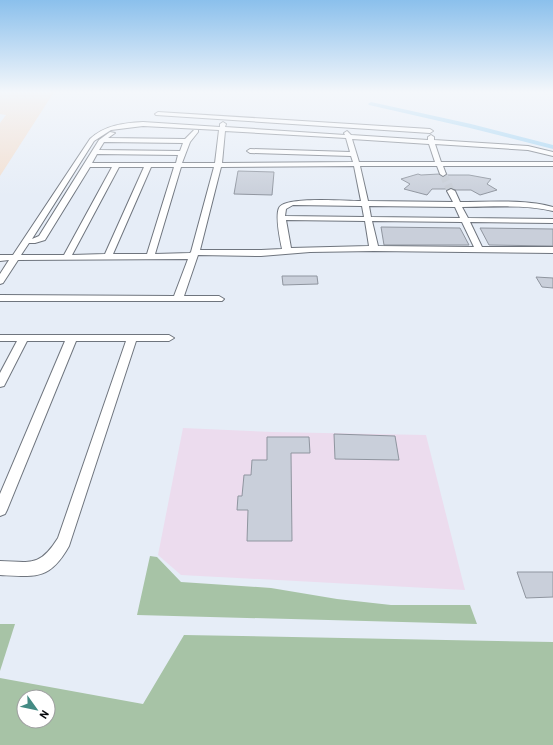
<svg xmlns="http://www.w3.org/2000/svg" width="553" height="745" font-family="Barlow,sans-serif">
<rect width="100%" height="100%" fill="#e6edf7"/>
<polygon fill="#ecdcee" points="183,428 272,432 426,435 465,590 181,575 158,555"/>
<polygon fill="#f2decf" points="0,92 54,92 0,176 0,123 6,115 0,114"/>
<g fill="#a7c3a6" fill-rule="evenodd">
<polygon points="150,556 157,557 181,582 271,588 337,599 391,605 470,605 477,624 137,615"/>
<polygon points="0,624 15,624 0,671"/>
<path d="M184 635 553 642V745H0V678L143 704ZM24 697H48V721H24Z"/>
</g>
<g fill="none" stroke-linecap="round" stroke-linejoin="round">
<polygon fill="#a1d3f2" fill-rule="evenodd" points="371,102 471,124 553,145 553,149 470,128 369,105 368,104"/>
</g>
<g fill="#c9cfda" stroke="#8f959f">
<polygon points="238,171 274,172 272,195 234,194"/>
<polygon points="418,174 421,175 439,174 442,177 447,175 469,175 491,179 487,184 497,190 480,195 471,190 456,190 450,188 447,189 432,189 427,195 404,189 410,184 401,179"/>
<polygon points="381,227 460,228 469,245 384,245"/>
<polygon points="480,228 553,229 553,246 489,245"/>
<polygon points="282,276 317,276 318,284 283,285"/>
<polygon points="536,277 553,278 553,288 542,287"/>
<polygon points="334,434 395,436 399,460 335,459"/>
<polygon points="267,437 309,437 310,453 291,453 292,541 247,541 248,510 237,510 238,496 242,496 244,475 251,475 252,460 267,460"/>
<polygon points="517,572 553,572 553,597 526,598"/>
</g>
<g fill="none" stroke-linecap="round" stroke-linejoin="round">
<polyline stroke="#c5cbd4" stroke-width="8" stroke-dasharray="8 3.5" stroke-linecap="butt" points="443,174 451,191"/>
<g stroke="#6f757e" stroke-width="2">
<g id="minor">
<polygon points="158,112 430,129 433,131 430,133 156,115 155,114"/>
<path d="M143 122 220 127V124L223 122 226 124 225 127 345 135 344 133 347 131 351 135 428 140V137L431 135 434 137V140L528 146 553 152V156L528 150 435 144 441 162H553V166H443L446 174 443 176 440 174 437 166H360L368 201 453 202 447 191 451 189 455 191 460 202C490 202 524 199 553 207V211C524 204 492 207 462 207L468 218 553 219V223L470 222 482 247H553V253L374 251 310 252 261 256 198 255 184 296H219L224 299 222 301H0V295L174 296 188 259 18 260 3 283 0 284V274L9 260 0 261V255H13L90 139C105 125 124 123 143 122ZM143 126 219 130 215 163H182L190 142 198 132V130H194L185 139 108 138 115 133 110 132 99 140 39 236 32 239 94 141 111 130ZM225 131 346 138 350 152 250 149 247 151 250 153 351 156 353 162 222 163ZM352 139 429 144 435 162H359ZM104 142 183 143 180 151 99 150ZM97 154 178 155 176 163H92ZM354 166 361 201C347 201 284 196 279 208 275 217 280 239 282 249L261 250H200L221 167ZM90 167H112L64 255H21L29 243H35L45 240ZM119 167H144L105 254 72 255ZM151 167H174L147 254H113ZM181 167H214L191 252 190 253 155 254ZM293 205 362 206 364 217 285 216 286 209ZM369 206 455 207 460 218 371 217ZM286 220 365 221 369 246 291 248ZM372 221 462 222 474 247 378 246Z"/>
<path d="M0 335H169L174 338 169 341H136L69 546C50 580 36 577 0 575V561C31 562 40 567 58 538L126 341H76L7 510 5 514 0 516V494L65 341H27L4 386 0 387V373L17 341H0Z"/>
</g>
</g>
<use href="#minor" fill="#fff" fill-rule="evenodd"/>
</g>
<linearGradient id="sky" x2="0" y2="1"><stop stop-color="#8bc0ec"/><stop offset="0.47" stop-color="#f4f7fb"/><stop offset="1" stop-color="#f4f7fb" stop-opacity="0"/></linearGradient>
<rect width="553" height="196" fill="url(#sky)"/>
<g transform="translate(36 709) rotate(123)"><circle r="19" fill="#ffffff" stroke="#9d9e9f"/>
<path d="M0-3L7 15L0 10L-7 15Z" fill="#448b84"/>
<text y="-6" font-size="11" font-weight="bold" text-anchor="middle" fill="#0a0c0f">N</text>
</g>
</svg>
